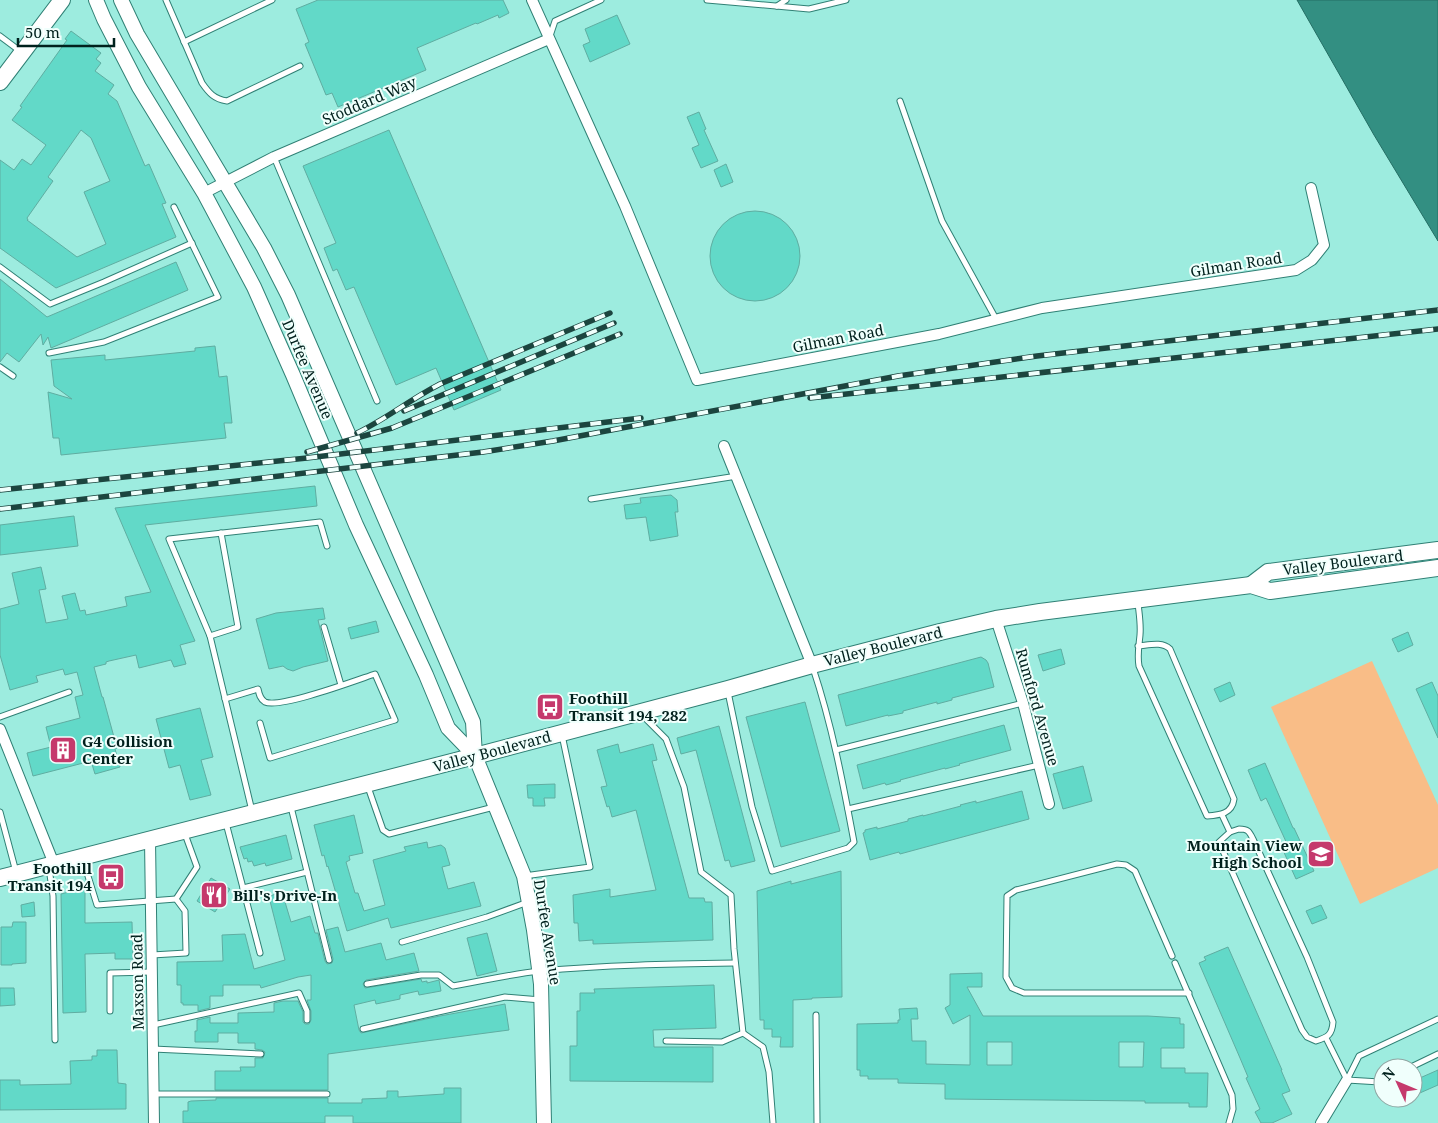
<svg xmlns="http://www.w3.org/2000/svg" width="1438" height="1123" font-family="'Noto Serif',serif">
<rect width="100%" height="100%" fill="#9decdf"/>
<polygon fill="#f9bd87" points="1372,661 1438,805 1438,868 1360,904 1271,707"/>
<polygon fill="#338f82" stroke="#246e64" points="1297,0 1438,0 1438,241 1374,135"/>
<g fill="#62d9c8" stroke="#5fada1" fill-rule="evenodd">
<polygon points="318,0 503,0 509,13 499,18 498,15 477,24 476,23 417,48 426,70 338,107 332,93 326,95 305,44 309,42 296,9"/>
<polygon points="617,15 630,44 590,62 583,45 590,42 585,29"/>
<path d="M71 31 101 53 96 59 101 63 95 71 114 85 108 94 117 101 145 166 149 164 166 203 162 204 176 237 56 288 0 248V160L14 170 22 159 31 165 46 145 12 120 22 107 20 106 67 40 65 39ZM81 130 91 138 110 181 84 192 106 244 77 257 27 220H28L27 218 53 181 48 177Z"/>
<polygon points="699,112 706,129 704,130 718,161 701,168 692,148 699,145 687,117"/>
<polygon points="389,130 501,390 454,410 436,368 396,385 354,287 346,290 337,269 333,271 324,248 336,243 303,166"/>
<polygon points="726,164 733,182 721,187 714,170"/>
<circle cx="755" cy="256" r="45"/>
<polygon points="176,262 188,290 51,348 48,337 43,345 41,334 19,362 7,353 0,362 0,279 47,317"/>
<polygon points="215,346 219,377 227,376 232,423 224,423 226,438 61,455 59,438 53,438 48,392 72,399 54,386 51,360 105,355 105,360 195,351 195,348"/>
<polygon points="315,486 317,506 145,525 195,641 180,645 186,664 174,667 171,660 139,668 136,655 109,661 106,662 106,664 94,667 102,697 103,697 117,748 115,749 120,767 95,774 91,761 33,776 27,753 51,747 46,727 80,718 75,697 83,695 77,672 65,675 63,669 36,676 38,682 10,690 0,655 0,609 19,604 12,573 41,567 46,589 39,590 46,623 68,619 62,596 75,593 80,611 85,610 86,615 127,606 125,597 151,592 115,508"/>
<polygon points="671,495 677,500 678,512 675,512 678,536 650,541 646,517 626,519 624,505 641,503 640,498"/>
<polygon points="74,516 78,546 0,555 0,525"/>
<polygon points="323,608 325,619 318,620 328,661 303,667 293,671 287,669 283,666 269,669 256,619 276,613"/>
<polygon points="376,621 379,632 351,639 348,628"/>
<polygon points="1408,632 1413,645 1398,652 1392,639"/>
<polygon points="1061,649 1065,664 1043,671 1038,655"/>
<polygon points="981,657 986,660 988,663 994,687 952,698 952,700 937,704 937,702 903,711 903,713 888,716 888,715 846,726 838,695"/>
<polygon points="1230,682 1235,695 1220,702 1214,689"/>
<polygon points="1432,682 1438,696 1438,738 1416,689"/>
<polygon points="805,702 840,831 781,847 746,717"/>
<polygon points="200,708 213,757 201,760 211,795 190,800 180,765 169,768 156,719"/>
<polygon points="1004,725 1011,750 959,764 960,765 945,769 945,768 900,780 901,781 886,785 885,783 863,789 857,765"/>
<polygon points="719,726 755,861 731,867 729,860 725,861 696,750 681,754 677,738"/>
<polygon points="618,744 620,753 653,744 657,760 652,761 689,898 704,898 705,902 712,902 713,940 593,944 593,940 579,941 578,923 574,923 573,895 610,889 610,897 656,890 636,810 612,817 609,806 607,807 601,787 607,786 597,750"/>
<polygon points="1265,763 1293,828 1294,828 1314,871 1296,879 1282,848 1288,846 1266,798 1261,801 1248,770"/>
<polygon points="1083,766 1092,801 1063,809 1053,774"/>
<polygon points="555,784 555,798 544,798 545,806 533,806 533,798 528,798 527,785"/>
<polygon points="1022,791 1029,819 900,854 899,852 870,860 863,833 865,832 865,830 877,827 877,829 908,821 908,819 923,815 923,816 961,806 960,805 976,801 976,803"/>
<polygon points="354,815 363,853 349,856 350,860 346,862 355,893 358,893 364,911 385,905 373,860 406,851 404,847 427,842 428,848 441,845 445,848 450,865 442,867 448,889 474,882 481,906 391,928 388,918 347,931 328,866 327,867 324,855 322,856 314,825"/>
<polygon points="286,835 292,859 266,866 265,863 254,866 252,861 248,862 247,858 244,859 240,847"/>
<polygon points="841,871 842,997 812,998 812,999 793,1000 793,1047 780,1047 781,1037 772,1037 772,1029 764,1029 764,1020 760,1020 757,891 791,881 791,884"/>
<polygon points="211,878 230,889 215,912 197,901"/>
<polygon points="85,888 85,923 132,922 133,959 115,959 115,953 85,954 86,1012 63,1013 61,894"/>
<polygon points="282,892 291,922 310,916 315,933 318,933 325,961 327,964 332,963 333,959 326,930 338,927 345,952 381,943 386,960 414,953 419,971 366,980 363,984 365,988 421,979 422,982 427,981 427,983 439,980 441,991 419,995 418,991 400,995 400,999 376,1004 375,1000 354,1005 359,1030 361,1033 440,1016 505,1004 509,1030 328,1054 328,1090 215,1090 215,1071 241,1071 240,1067 255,1067 255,1058 263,1058 265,1052 262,1050 255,1049 255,1043 238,1043 238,1033 218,1033 218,1042 195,1042 195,1031 197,1031 197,1020 210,1017 210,1023 238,1023 238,1013 274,1012 274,1003 283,1001 298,1001 303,1012 303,1022 305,1024 309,1024 311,1020 311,1011 307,1000 311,1000 311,975 298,977 261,988 260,985 223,985 223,996 210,996 210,1008 198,1011 198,1005 183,1005 183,1003 181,1003 181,985 177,985 177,962 223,961 222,935 245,934 254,969 285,960 270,901 271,900 270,896"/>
<polygon points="34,902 35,916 22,917 21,905"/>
<polygon points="1321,905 1327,918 1312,924 1306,911"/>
<polygon points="13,922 26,922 26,963 12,964 12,965 1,965 1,927 12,927"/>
<polygon points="487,933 497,971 477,976 467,938"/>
<polygon points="1228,947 1282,1070 1281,1070 1290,1091 1282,1094 1292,1114 1272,1123 1261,1123 1255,1112 1260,1109 1246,1078 1248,1077 1240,1058 1199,963 1206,960 1204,957"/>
<path d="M982 973V987H967L983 1016H1148L1180 1018V1024H1184V1048H1161V1068H1185V1073H1208L1207 1107H1189V1103H1145V1101L945 1099V1084L898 1083V1079H868V1076H860V1070H857V1024L898 1023V1020H900L899 1009 917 1008 918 1019H911L912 1041H926V1064L970 1065V1015L953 1024 945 1008 950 1005V974ZM987 1042H1012V1065H987ZM1119 1042H1144L1143 1067H1119Z"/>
<polygon points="714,985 716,1028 653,1030 654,1047 713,1047 713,1082 570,1081 570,1046 577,1046 577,1011 580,1011 580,993 595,993 594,989"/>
<polygon points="0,988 14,988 15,1005 0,1006"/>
<polygon points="97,1050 117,1050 118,1083 126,1084 126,1109 0,1110 0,1080 20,1080 20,1085 71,1084 70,1061 92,1060 92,1056 97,1056"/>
<polygon points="1438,1070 1438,1085 1413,1096 1413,1081"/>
<polygon points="444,1088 461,1088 461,1123 353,1123 353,1116 325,1116 325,1123 183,1123 183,1111 188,1111 188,1102 191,1101 216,1100 216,1098 328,1098 328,1103 362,1103 362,1099 387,1098 387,1091 398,1091 398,1097 444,1094"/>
</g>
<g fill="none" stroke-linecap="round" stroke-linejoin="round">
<g stroke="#308075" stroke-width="7">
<g id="lane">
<path d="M166 0 202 83C209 93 214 99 227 101L300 66"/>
<polyline points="707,0 809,9 846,0"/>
<polyline points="777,6 786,0"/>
<polyline points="0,36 20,51"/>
<polyline points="550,36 555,21 601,0"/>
<polyline points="184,42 272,0"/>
<polyline points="900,101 942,221 996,319"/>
<polyline points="274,157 377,401"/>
<polyline points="0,267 50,304 104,282 192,243"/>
<polyline points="49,353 104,342 218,297 174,207"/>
<polyline points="0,367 13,376"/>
<polyline points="591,499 737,476"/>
<path d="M1138 603C1139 613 1141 624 1140 635 1139 646 1137 655 1139 666L1207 816C1220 815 1232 814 1234 799L1170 649C1162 641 1149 645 1138 646"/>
<polyline points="324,627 341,685"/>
<polyline points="210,636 238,627 221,533"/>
<path d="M728 692 752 807 772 871 848 848 854 842C843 783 832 725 813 668"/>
<path d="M225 699 258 689C259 694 260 699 265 702 280 709 357 680 375 674L395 720 270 758 260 723"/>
<polyline points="642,715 666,739 684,787 701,872 731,895 734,949 743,1033 722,1042 666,1041"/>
<polyline points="0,717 69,692"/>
<polyline points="836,750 1023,703"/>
<polyline points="368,787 383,830 389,834 494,807"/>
<polyline points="291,807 329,960"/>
<polyline points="848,809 1039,765"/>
<polyline points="252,811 210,636 169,539 320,522 327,546"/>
<polyline points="0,812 16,872"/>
<polyline points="1222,815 1230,832"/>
<polyline points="226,823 260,953"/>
<path d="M1239 829C1248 829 1249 831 1253 839L1307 957 1333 1022C1332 1035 1328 1037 1316 1041L1307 1037 1302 1030 1219 842 1230 832Z"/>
<polyline points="83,860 97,905 176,899"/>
<polyline points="49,868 53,896 55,1040"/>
<polyline points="524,876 590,867 562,735"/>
<polyline points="243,888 307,872"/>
<polyline points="402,942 487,917 528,902"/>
<polyline points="152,955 186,953 185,911 176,899 197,867 185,834"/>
<polyline points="1172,956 1135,871 1126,865 1117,864 1016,890 1007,896 1006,977 1012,988 1024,993 1189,993"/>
<polyline points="1175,963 1232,1095 1233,1109 1229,1123"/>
<path d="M367 984 421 975H439L453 986C482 981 511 974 540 971 605 965 670 964 735 963"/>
<polyline points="110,1011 110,973 152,972"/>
<polyline points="816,1015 817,1123"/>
<polyline points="153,1025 299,993 307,1011 307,1020"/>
<polyline points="363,1029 505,997 541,1000"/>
<polyline points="743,1033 763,1047 769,1072 773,1123"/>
<polyline points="1326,1038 1347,1080"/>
<polyline points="153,1049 261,1054"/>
<polyline points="1409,1068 1438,1054"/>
<polyline points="1383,1081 1380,1082 1347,1080 1359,1056 1438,1019"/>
<polyline points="154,1094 327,1094"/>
</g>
</g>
<g stroke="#308075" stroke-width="12">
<g id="street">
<polyline points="532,0 625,206 697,380 939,334 1042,308 1296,270 1312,260 1324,245 1311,188"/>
<polyline points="204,193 274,157 549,39"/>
<polyline points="724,446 812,665"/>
<polyline points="996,619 1023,703 1049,804"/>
<polyline points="0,729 54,864"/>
<polyline points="150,840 154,1123"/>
<polyline points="1321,1123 1347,1080"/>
</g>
</g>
<g stroke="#308075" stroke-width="16">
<g id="secondary">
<polyline points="96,0 104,19 139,87 204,193 254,287 293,375 356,525 426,675 448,728 475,756"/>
<polyline points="121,0 137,34 264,248 288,295 473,722 475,756 524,876 534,930 541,984 544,1123"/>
</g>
</g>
<g stroke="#308075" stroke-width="18">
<g id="primary">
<polyline points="0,82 62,0"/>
<polyline points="1251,585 1268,572 1438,550"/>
<polyline points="0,878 475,756 728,689 812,665 940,632 996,619 1040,612 1251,585 1270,591 1438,568"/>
</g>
</g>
<use href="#lane" stroke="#fff" stroke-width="5"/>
<use href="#street" stroke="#fff" stroke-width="10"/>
<use href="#secondary" stroke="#fff" stroke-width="14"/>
<use href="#primary" stroke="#fff" stroke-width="16"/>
<g stroke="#1c453f" stroke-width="5.5">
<g id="rail">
<polyline points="810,398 1438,329"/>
<polyline points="404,411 614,323"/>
<path d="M357 433C386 419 411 399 440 384L610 313"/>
<polyline points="307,452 392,428 620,334"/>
<polyline points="0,490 307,458 641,418"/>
<polyline points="0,509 483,452 553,441 898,376 1037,356 1438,310"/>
</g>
</g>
<use href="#rail" stroke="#f0fffc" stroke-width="4" stroke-dasharray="11" stroke-linecap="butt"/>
</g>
<defs>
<g id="bus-square" transform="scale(1.4375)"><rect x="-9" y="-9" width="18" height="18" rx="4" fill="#c5396c" stroke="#f0fffc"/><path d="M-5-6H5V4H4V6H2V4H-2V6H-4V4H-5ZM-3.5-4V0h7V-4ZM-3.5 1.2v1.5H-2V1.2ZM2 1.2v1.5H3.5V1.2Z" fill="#fff"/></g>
<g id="building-square" transform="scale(1.4375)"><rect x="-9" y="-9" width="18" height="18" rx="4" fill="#c5396c" stroke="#f0fffc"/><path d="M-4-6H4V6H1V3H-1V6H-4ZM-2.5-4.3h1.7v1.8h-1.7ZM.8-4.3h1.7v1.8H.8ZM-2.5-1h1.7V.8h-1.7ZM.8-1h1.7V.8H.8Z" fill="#fff"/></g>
<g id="school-square" transform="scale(1.4375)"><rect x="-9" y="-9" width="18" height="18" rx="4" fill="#c5396c" stroke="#f0fffc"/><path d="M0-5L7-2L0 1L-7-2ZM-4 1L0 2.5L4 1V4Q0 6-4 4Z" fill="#fff"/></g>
<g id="restaurant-square" transform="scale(1.4375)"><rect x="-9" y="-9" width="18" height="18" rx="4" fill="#c5396c" stroke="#f0fffc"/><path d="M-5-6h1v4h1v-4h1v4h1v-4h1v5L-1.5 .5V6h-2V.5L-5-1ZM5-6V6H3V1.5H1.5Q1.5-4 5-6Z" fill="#fff"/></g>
</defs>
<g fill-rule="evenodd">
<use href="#bus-square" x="550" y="707"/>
<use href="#building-square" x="63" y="750"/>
<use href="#school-square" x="1321" y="854"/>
<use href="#bus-square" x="111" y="877"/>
<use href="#restaurant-square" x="214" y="895"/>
</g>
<g text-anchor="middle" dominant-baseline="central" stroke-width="4" stroke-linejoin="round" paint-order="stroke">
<g font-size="15" fill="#00211d" stroke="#f0fffc">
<text transform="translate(369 100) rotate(-23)">Stoddard Way</text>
<text transform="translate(1236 264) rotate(-9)">Gilman Road</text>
<text transform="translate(838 338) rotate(-11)">Gilman Road</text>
<text transform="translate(308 369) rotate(67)">Durfee Avenue</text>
<text transform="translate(1343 562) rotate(-7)">Valley Boulevard</text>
<text transform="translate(883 646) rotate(-14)">Valley Boulevard</text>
<text transform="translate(1038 707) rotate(74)">Rumford Avenue</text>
<text transform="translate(492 751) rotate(-15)">Valley Boulevard</text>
<text transform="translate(548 932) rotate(81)">Durfee Avenue</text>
<text transform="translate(137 982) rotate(-91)">Maxson Road</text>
</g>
<g font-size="15" font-weight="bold" fill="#00211d" stroke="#f0fffc" text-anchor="start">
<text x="569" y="698">Foothill<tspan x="569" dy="17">Transit 194, 282</tspan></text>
<text x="82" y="741">G4 Collision<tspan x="82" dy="17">Center</tspan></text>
<text x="1302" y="845" text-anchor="end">Mountain View<tspan x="1302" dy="17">High School</tspan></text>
<text x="92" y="868" text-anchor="end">Foothill<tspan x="92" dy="17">Transit 194</tspan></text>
<text x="233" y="895">Bill's Drive-In</text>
</g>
</g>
<g transform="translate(1398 1083) rotate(314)"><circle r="24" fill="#f0fffc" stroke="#90a6a3"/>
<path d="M0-4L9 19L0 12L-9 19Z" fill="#c5396c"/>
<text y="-8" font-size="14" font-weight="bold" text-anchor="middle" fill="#00211d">N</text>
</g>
<path d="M18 38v8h96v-8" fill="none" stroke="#00211d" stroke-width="2.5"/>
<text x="25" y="38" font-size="15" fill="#00211d" stroke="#f0fffc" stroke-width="4" paint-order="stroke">50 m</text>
</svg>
